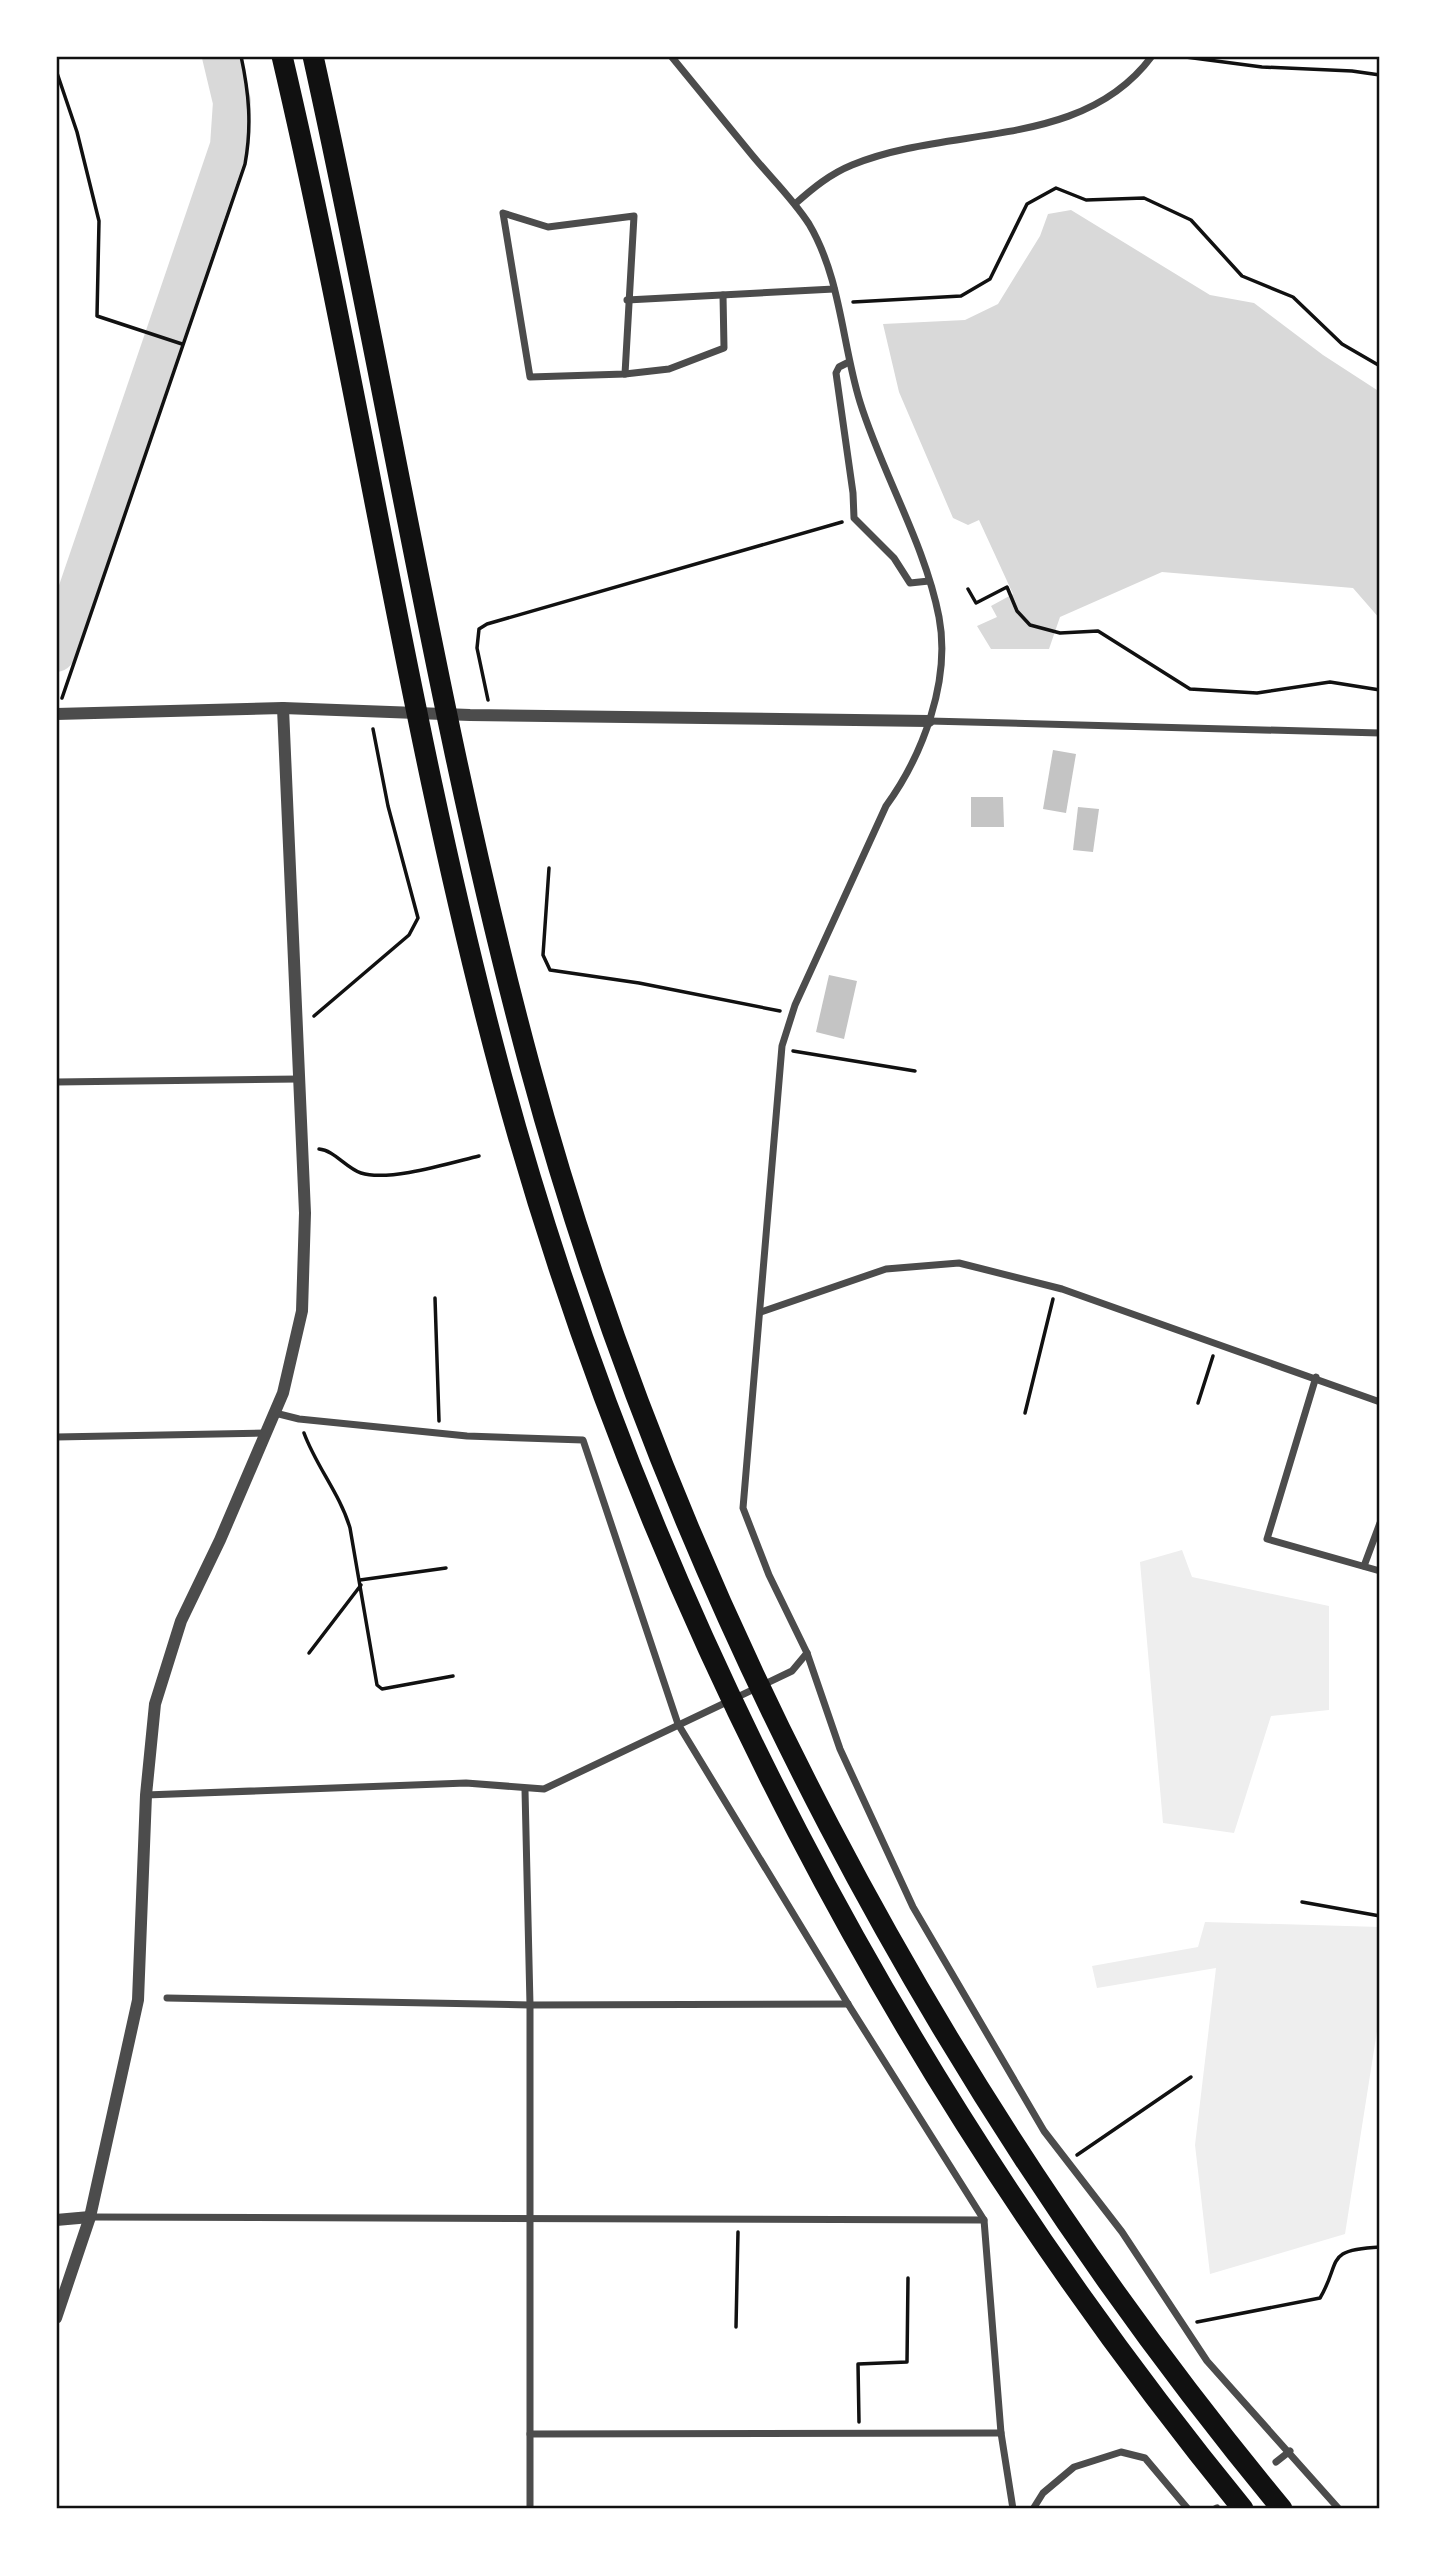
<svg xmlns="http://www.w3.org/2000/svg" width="1436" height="2565" font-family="'Fira Sans Condensed',sans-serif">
<rect width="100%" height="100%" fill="#fff"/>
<g fill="#eee">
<polygon points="1182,1550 1192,1577 1329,1606 1329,1710 1271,1716 1234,1833 1163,1823 1140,1562"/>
<polygon points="1205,1922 1380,1927 1380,2012 1345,2234 1210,2274 1195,2145 1216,1968 1097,1988 1092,1966 1198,1947"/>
</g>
<polygon fill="#d9d9d9" points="1071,210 1210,295 1254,303 1323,355 1380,392 1380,619 1353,588 1162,572 1060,617 1049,649 991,649 977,626 997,617 991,606 1013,594 979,520 968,525 953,518 899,392 883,324 965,320 998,304 1040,236 1048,214"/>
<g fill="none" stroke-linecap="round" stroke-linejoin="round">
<polyline stroke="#d9d9d9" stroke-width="38" points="56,653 229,146 232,102 221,56"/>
</g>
<g fill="#c4c4c4">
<polygon points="1053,750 1076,754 1066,813 1043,809"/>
<polygon points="971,797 1003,797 1004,827 971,827"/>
<polygon points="1078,807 1099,809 1093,852 1073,850"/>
<polygon points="829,975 857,981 844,1039 816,1032"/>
</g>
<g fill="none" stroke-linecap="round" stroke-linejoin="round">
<g stroke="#111" stroke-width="3.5">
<polyline points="1178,56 1262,67 1352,71 1380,75"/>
<polyline points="56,70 77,132 99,221 97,316 182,344"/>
<polyline points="853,302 961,296 990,279 1027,204 1056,188 1086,200 1144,198 1191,220 1242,276 1293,297 1342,344 1380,366"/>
<polyline points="968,589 976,603 1007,587 1017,611 1030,625 1060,633 1098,631 1190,689 1257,693 1330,682 1380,690"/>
<path d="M62 698 245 164C252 126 249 93 241 56"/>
<polyline points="488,700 477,648 479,629 487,624 842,522"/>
<polyline points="549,868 543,955 550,970 639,983 780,1011"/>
<polyline points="314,1016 409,935 418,918 388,806 373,729"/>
<polyline points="793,1051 915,1071"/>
<path d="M319 1149C334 1150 346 1168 361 1173 389 1182 450 1163 479 1156"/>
<polyline points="435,1298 439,1421"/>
<polyline points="1198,1403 1213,1356"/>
<polyline points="1025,1413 1053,1299"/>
<path d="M304 1433C316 1466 340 1494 350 1528L377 1685 382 1689 453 1676"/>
<polyline points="360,1580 446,1568"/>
<polyline points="309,1653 361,1585"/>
<polyline points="1302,1902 1380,1916"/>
<polyline points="1077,2155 1191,2077"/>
<path d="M1197 2322 1320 2298C1342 2261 1323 2250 1380 2247"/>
<polyline points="736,2327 738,2232"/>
<polyline points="859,2422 858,2364 907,2362 908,2278"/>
</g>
<g stroke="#4c4c4c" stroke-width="7">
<path d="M671 56C698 89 725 122 752 155 771 178 793 199 809 224 841 278 842 344 860 402 882 473 925 544 939 617 951 680 923 755 886 806L795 1005 782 1046 743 1508 769 1575 807 1653 840 1749 913 1907 1044 2131 1122 2232 1207 2361 1339 2509"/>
<path d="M795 204C813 188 830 174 852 165 951 124 1082 151 1152 56"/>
<polygon points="503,213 548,227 634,216 625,374 530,377"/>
<polyline points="627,300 834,289"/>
<polyline points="849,362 839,367 836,373 853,493 854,518 894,558 910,583 929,581"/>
<polyline points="625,374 669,369 724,348 723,295"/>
<polyline points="929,721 1380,733"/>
<polyline points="56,1082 299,1079"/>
<polyline points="761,1312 886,1269 959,1263 1062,1289 1380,1402"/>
<polyline points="1316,1377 1267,1539 1380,1571"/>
<polyline points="275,1413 299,1419 467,1436 583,1440 678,1724 848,2004 984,2220 1001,2433 1013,2509"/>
<polyline points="56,1437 266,1433"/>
<polyline points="1364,1566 1380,1523"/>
<polyline points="525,1790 530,2005 530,2509"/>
<polyline points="146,1795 466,1783 544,1789 792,1671 807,1653"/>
<polyline points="167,1998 530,2005 848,2004"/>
<polyline points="90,2217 984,2220"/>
<polyline points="530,2434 1001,2433"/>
<polyline points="1276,2462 1290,2451"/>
<polyline points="1033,2509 1043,2493 1074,2467 1121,2452 1145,2458 1188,2509"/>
<polyline points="1215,2509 1217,2508"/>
</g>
<g stroke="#4c4c4c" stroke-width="12">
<polyline points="56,714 283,708 470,715 929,721"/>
<polyline points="56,2220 90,2217"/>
<polyline points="56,2318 90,2217 138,2000 146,1795 155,1704 181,1621 220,1540 283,1393 302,1311 305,1213 283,708"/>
</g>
<g stroke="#111" stroke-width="21">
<path d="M282 56C362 396 411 741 502 1078 643 1599 903 2092 1243 2509"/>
<path d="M313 56C388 392 440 734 530 1067 671 1588 938 2093 1282 2509"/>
</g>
</g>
<rect width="1436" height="2565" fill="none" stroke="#ffffff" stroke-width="116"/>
<rect x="58" y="58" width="1320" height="2449" fill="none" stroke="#111" stroke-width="2.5"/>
</svg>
